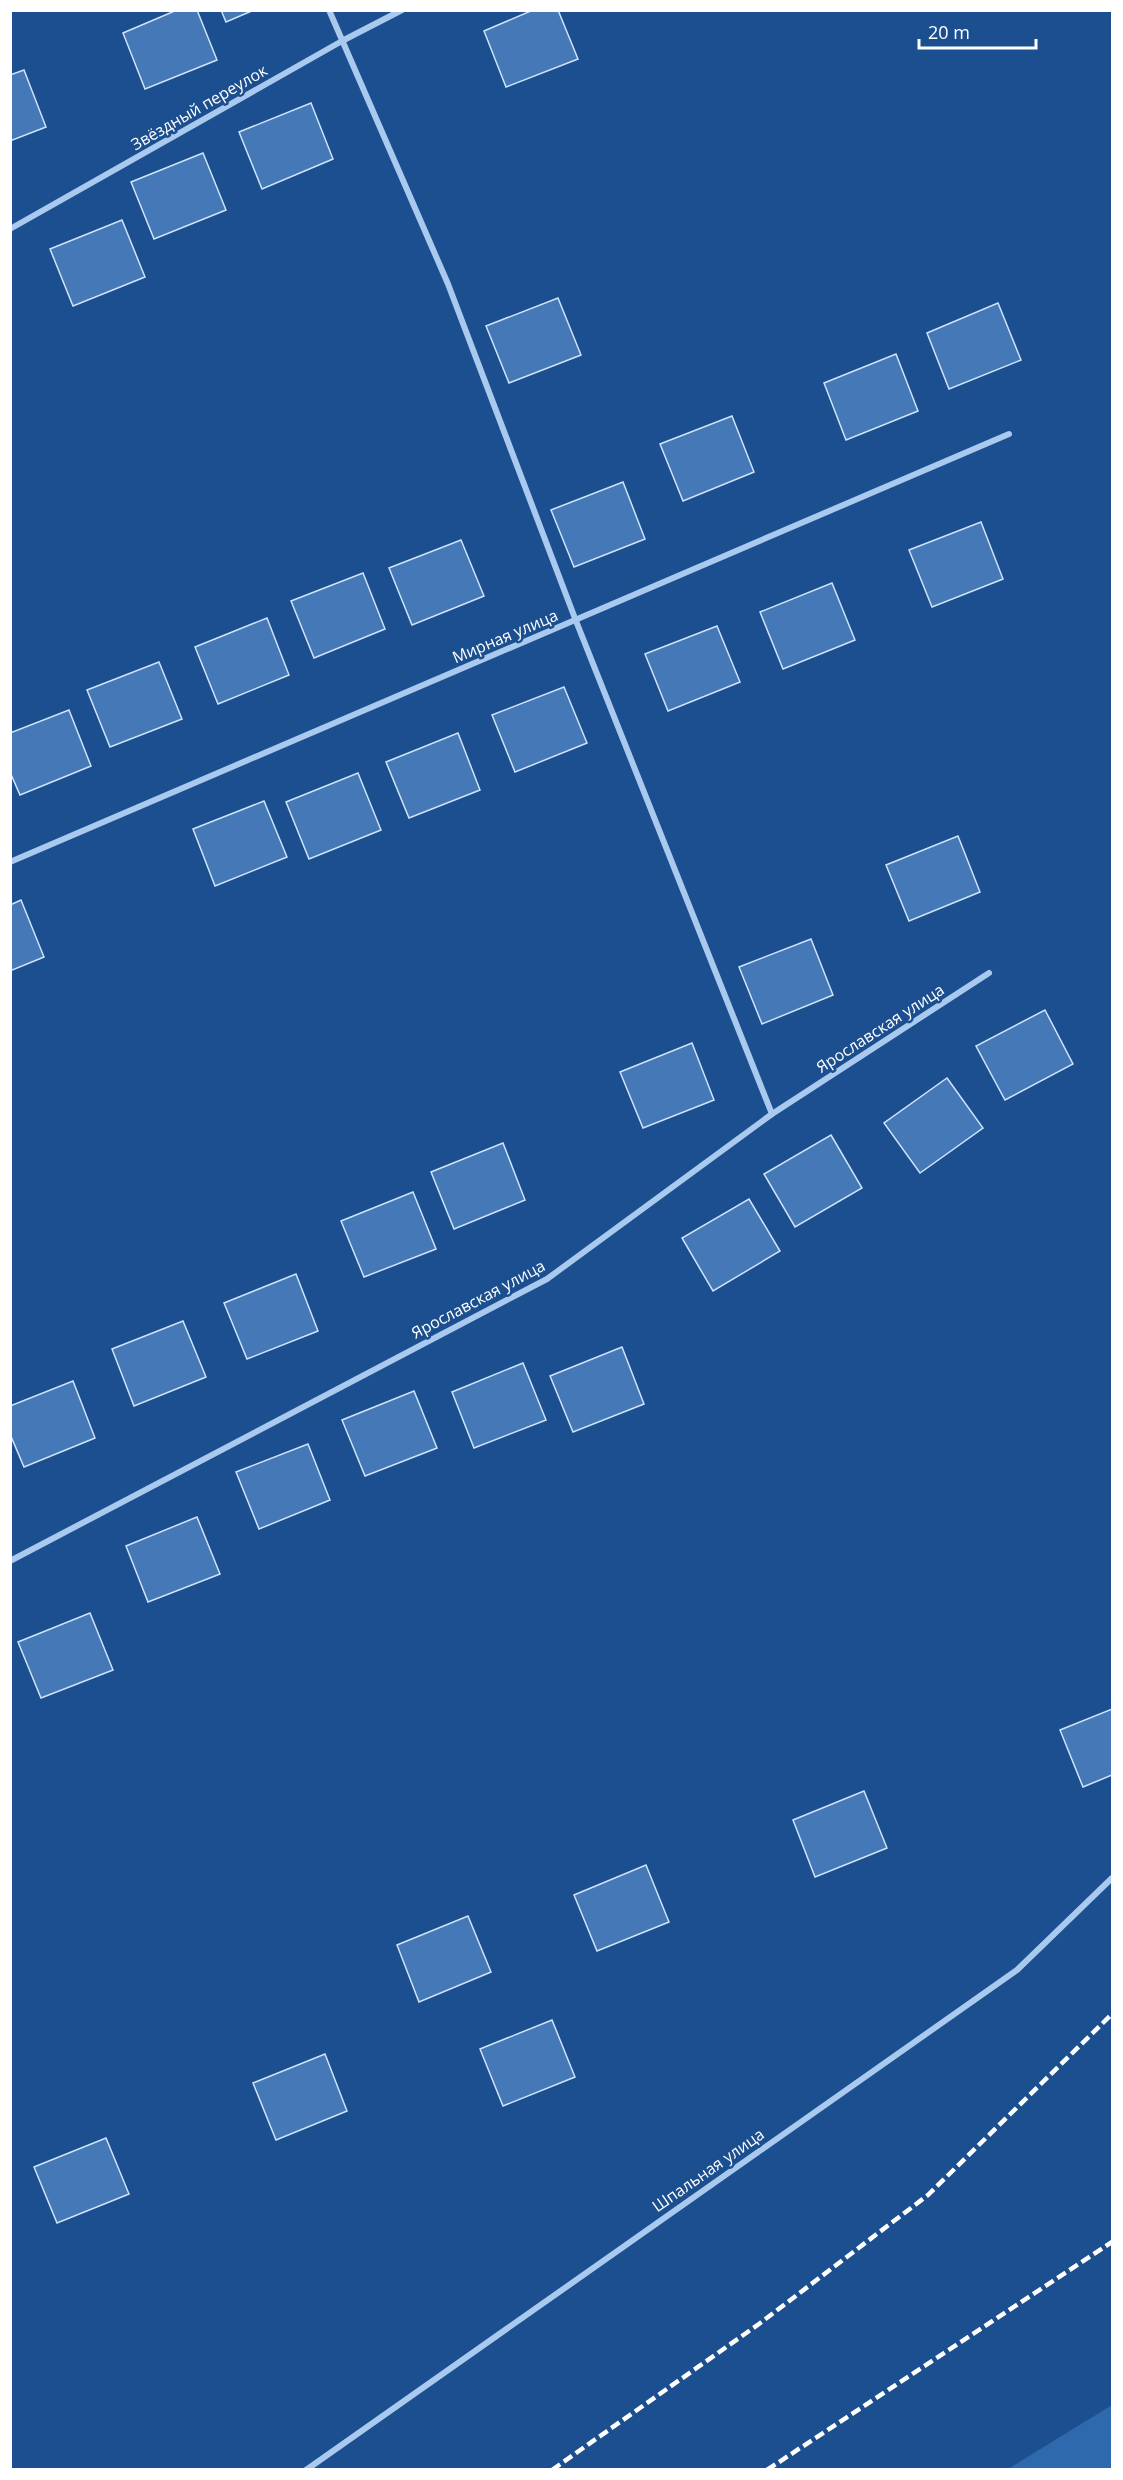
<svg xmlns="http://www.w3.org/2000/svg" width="1123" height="2480" font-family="'Open Sans',sans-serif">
<rect width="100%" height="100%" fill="#1b4f8f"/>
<polygon fill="#2e69ad" points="1112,2405 1112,2469 1008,2469"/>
<g fill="#4478b7" stroke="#cfe3fa" stroke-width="1.5">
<polygon points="177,10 197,10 217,60 145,89 123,33"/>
<polygon points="221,10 254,10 226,22"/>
<polygon points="533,10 558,10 578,59 506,87 484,31"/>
<polygon points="24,70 46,127 10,141 10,75"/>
<polygon points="311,103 333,159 262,189 239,132"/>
<polygon points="203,153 226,210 154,239 131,182"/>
<polygon points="122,220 145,277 73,306 50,249"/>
<polygon points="558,298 581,355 509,383 486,326"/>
<polygon points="998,303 1021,360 949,389 927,333"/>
<polygon points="896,354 918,411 846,440 824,383"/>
<polygon points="732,416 754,472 683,501 660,444"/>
<polygon points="623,482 645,539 574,567 551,510"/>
<polygon points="981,522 1003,579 932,607 909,550"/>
<polygon points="461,540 484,596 412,625 389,568"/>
<polygon points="363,573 385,629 314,658 291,601"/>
<polygon points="832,583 855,640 783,669 760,612"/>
<polygon points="267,618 289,675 218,704 195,647"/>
<polygon points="717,626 740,682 668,711 645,654"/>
<polygon points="159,662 182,719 110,747 87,690"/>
<polygon points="564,687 587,743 515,772 492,715"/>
<polygon points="69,710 91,766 20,795 10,772 10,733"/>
<polygon points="458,733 480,790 409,818 386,762"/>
<polygon points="358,773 381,830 309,859 286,802"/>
<polygon points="264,801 287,857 215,886 193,829"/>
<polygon points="958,836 980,892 909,921 886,865"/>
<polygon points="21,900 44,957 10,971 10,905"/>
<polygon points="811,939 833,995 762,1024 739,967"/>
<polygon points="1045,1010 1073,1064 1005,1100 976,1046"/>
<polygon points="692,1043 714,1100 643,1128 620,1072"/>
<polygon points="947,1078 983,1128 920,1173 884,1123"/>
<polygon points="831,1135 862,1188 795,1227 764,1174"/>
<polygon points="503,1143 525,1200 454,1229 431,1172"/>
<polygon points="413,1192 436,1249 364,1277 341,1221"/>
<polygon points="749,1199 780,1251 713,1291 682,1238"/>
<polygon points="296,1274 318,1331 247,1359 224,1303"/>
<polygon points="183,1321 206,1377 134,1406 112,1349"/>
<polygon points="622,1347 644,1404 573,1432 550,1376"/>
<polygon points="523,1363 546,1420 474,1448 452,1392"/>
<polygon points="73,1381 95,1438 24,1467 10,1434 10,1406"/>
<polygon points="414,1391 437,1448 365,1476 342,1420"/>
<polygon points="308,1444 330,1500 259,1529 236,1472"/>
<polygon points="197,1517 220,1574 148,1602 126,1546"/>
<polygon points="90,1613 113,1670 41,1698 18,1642"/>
<polygon points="1112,1709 1112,1775 1083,1787 1060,1730"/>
<polygon points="864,1791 887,1848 815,1877 793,1820"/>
<polygon points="646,1865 669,1922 597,1951 574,1895"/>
<polygon points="468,1916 491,1972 419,2002 397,1945"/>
<polygon points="552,2020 575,2077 503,2106 480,2049"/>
<polygon points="325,2054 347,2111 276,2140 253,2083"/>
<polygon points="106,2138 129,2194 57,2223 34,2167"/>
</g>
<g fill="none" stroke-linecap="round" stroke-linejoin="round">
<g stroke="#a9c9ee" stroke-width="6">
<polyline points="329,10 448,284 576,621 772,1114"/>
<polyline points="10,229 342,41 402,10"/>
<polyline points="10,862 1009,434"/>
<polyline points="10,1561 547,1279 772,1114 989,973"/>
<polyline points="306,2470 1017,1970 1112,1878"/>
</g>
<g stroke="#fff" stroke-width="4.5" stroke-dasharray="10 4.5" stroke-linecap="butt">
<polyline points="552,2470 759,2324 928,2195 1112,2014"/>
<polyline points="767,2470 1112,2242"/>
</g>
</g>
<g text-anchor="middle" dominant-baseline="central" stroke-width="5" stroke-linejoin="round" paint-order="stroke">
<g font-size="16" fill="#fff" stroke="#1b4f8f">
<text transform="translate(199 107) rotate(-30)">Звёздный переулок</text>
<text transform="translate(505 636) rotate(-23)">Мирная улица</text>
<text transform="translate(880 1028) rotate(-33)">Ярославская улица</text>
<text transform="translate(478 1299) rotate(-28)">Ярославская улица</text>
<text transform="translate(708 2170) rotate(-35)">Шпальная улица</text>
</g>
</g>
<rect width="1123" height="2480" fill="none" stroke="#ffffff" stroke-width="24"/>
<path d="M919 39v9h117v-9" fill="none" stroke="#ffffff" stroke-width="3"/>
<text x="928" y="39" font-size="18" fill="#ffffff" stroke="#1b4f8f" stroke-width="4.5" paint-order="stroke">20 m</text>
</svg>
